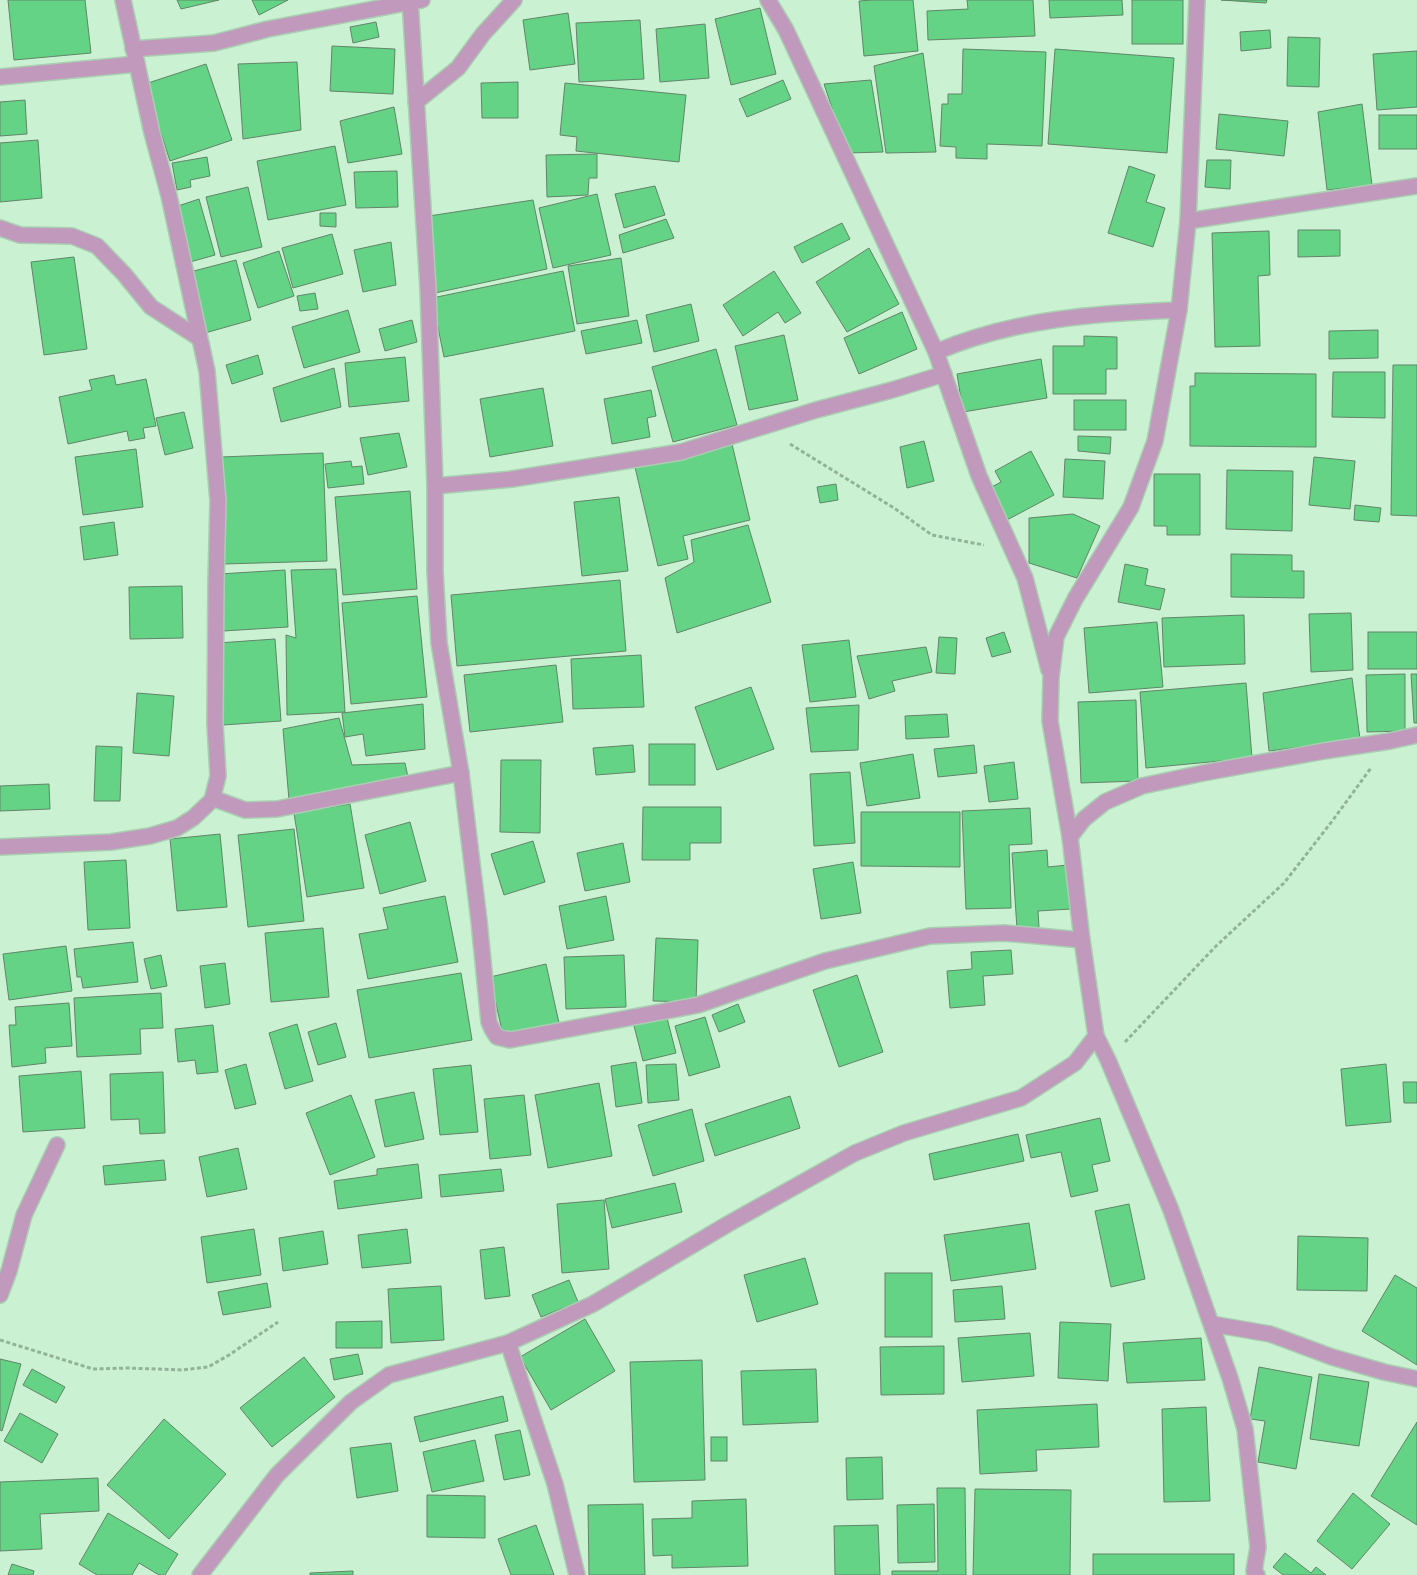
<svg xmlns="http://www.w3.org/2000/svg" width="1417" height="1575" font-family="'Golos Text',sans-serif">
<rect width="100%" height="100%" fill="#caf2d2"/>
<g fill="#65d385" stroke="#608568">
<polygon points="8,0 85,0 91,53 14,60"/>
<polygon points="177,0 219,0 181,9"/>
<polygon points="252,0 288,0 259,15"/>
<polygon points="872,0 913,0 918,51 864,56 859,1"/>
<polygon points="967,0 1033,0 1035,36 928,40 927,11 968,9"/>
<polygon points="1049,0 1122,0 1123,15 1050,18"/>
<rect x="1132" y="0" width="51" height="44"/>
<polygon points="1221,0 1267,0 1266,3"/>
<polygon points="760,8 776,74 731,85 715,19"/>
<polygon points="568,13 575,64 530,70 523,20"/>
<polygon points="640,20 644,79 579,82 576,23"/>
<polygon points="376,22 379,37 353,43 350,27"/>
<polygon points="705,24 709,78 660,82 656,29"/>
<polygon points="1270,30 1271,48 1241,51 1240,32"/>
<polygon points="1288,37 1320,38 1319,87 1287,86"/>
<polygon points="332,46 395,49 393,94 330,91"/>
<polygon points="963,49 1046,52 1042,146 987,144 987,159 956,158 956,147 940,146 942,104 948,104 948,94 962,94"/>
<polygon points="1055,49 1174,58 1167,153 1048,144"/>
<polygon points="1417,51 1417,107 1377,110 1373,54"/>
<polygon points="923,53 936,152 886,153 874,66"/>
<polygon points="297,62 301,130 243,139 238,64"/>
<polygon points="206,64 232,140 170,161 145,84"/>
<polygon points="783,80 791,99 747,117 739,99"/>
<polygon points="871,80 883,152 847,153 824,84"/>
<polygon points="518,82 518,118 482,118 481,83"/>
<polygon points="565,83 686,95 679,162 576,151 577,137 560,135"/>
<polygon points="25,100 27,134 0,136 0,102"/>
<polygon points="1362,104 1372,185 1327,190 1318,112"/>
<polygon points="394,107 402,154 348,163 340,121"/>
<polygon points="1219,114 1288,121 1284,156 1216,149"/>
<rect x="1379" y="115" width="38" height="34"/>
<polygon points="38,140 42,198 0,202 0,143"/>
<polygon points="335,146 346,205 268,220 257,161"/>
<polygon points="597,154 597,178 589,178 588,195 547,197 546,155"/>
<polygon points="207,157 210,176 190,180 191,187 177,190 172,163"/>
<polygon points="1207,160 1231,160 1230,189 1205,187"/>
<polygon points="1129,166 1155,175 1146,202 1165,208 1153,247 1108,233"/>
<polygon points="397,171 398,207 356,208 354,172"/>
<polygon points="655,186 665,215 624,228 615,194"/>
<polygon points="248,187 262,247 221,257 206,197"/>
<polygon points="597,194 611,255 553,268 539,208"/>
<polygon points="199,199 215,255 183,264 175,207"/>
<polygon points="533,200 547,269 435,293 429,216"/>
<polygon points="320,213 336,213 336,227 320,226"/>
<polygon points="666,219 674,238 623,253 619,235"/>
<polygon points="842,223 850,239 802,263 794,247"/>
<polygon points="1298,230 1340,230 1340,256 1298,257"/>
<polygon points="1269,231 1270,275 1258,276 1260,346 1215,347 1212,233"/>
<polygon points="332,234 343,274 293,288 282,248"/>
<polygon points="391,242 396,285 363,292 354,250"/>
<polygon points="869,248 899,304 847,332 816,282"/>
<polygon points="279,251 294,296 258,308 243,263"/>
<polygon points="74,257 87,349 44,355 31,262"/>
<polygon points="621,258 629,316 577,324 568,266"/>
<polygon points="236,260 251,320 205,333 190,272"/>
<polygon points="563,271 575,331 444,357 432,298"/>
<polygon points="774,271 801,313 785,323 778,312 743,336 723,305"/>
<polygon points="315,293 318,309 300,311 297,296"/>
<polygon points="691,304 699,341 654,352 646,315"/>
<polygon points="348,310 360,352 304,368 292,327"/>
<polygon points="902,312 917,349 859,374 844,338"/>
<polygon points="412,320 417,342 385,351 379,329"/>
<polygon points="637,320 642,343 586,354 581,331"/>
<polygon points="1378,330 1378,358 1329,359 1329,331"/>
<polygon points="784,335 798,400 749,410 735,346"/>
<polygon points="1084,336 1117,337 1117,369 1106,369 1106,394 1053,394 1053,346 1084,346"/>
<polygon points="716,349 737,425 673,442 652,367"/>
<polygon points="258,355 263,374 232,384 226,365"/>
<polygon points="405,357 409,401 349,407 345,363"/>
<polygon points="1041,359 1047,398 963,412 957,374"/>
<polygon points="1393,365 1417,365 1417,516 1391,515"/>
<polygon points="334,368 341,407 281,422 273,388"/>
<polygon points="1333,372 1385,372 1385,418 1332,417"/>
<polygon points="1195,373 1316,374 1316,447 1190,446 1190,386 1195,386"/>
<polygon points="114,375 116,385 146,379 156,426 143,428 145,438 129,441 127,431 68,444 59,397 92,390 89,380"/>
<polygon points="543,388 553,446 490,457 480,399"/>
<polygon points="651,390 656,416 647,418 650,437 612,444 604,399"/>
<rect x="1074" y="400" width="52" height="30"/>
<polygon points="184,412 193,448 165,455 156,418"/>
<polygon points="399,433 407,467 368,475 360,438"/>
<polygon points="1078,436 1111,437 1110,454 1078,451"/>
<polygon points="924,441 934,481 907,488 900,447"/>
<polygon points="732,444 750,520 683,536 688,559 658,566 635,467"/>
<polygon points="136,449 143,507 83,515 75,457"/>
<polygon points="1031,451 1054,495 1005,521 988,489 1001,482 995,471"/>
<polygon points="323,453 327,561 224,564 221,457"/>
<polygon points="1314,457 1355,461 1350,509 1309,505"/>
<polygon points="1065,459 1105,461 1103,499 1063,497"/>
<polygon points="351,461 352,467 362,466 364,484 328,488 325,464"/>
<polygon points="1227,470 1293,471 1292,531 1226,529"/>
<polygon points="1154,474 1200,474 1200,535 1167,535 1167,526 1154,526"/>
<polygon points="836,484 838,500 820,503 817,487"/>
<polygon points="410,491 417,589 343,595 335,497"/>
<polygon points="619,497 628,571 582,576 574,502"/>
<polygon points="1355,505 1381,508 1379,522 1354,520"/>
<polygon points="1073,514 1100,526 1077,578 1029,563 1029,518"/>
<polygon points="114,522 118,555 84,560 80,527"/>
<polygon points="748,525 771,602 677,633 665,578 694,562 691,540"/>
<polygon points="1231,554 1292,555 1292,571 1304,571 1304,598 1231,597"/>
<polygon points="1125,564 1148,569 1145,585 1165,589 1160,610 1118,602"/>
<polygon points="336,569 345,712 287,715 286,635 296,638 291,570"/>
<polygon points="285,570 288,627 223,631 219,574"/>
<polygon points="620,580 626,651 457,666 451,595"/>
<polygon points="182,586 183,638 130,639 129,587"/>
<polygon points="417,596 427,697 351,704 342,603"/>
<polygon points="1351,613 1353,670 1311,672 1309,614"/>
<polygon points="1244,615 1245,664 1164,667 1162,618"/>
<polygon points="1157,622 1163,687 1089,693 1084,628"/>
<polygon points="1004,632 1011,652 992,657 986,638"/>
<rect x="1368" y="632" width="49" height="37"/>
<polygon points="939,637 957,638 955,674 936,673"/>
<polygon points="275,639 281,721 223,725 218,643"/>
<polygon points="849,640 856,697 810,702 802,645"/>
<polygon points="926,647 932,672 892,681 895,691 869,699 857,656"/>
<polygon points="641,655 644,707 573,709 571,659"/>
<polygon points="556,665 563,722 470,732 464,675"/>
<polygon points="1405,674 1405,731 1367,732 1366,675"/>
<polygon points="1411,674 1417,674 1417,723 1414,723"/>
<polygon points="1352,678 1360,739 1269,751 1263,693"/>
<polygon points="1246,683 1252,758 1146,768 1140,692"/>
<polygon points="751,687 774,749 717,770 695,707"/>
<polygon points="137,693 174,696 169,756 133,753"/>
<polygon points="1136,700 1138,781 1081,783 1078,702"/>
<polygon points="423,704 425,749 366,756 363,734 345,737 342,713"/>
<polygon points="859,705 858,750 811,752 806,708"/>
<polygon points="947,714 949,737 906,739 905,716"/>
<polygon points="339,718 352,765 405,763 409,782 289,800 283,729"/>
<rect x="649" y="744" width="46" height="41"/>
<polygon points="633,745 635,772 596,775 593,748"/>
<polygon points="974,745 977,773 938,777 934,749"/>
<polygon points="96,746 122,747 120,801 94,801"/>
<polygon points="913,754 920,798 867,806 860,763"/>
<polygon points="501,760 541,760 540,833 500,832"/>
<polygon points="1014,762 1018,799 989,802 984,766"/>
<polygon points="850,772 855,843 814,846 810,774"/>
<polygon points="49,784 50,809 0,811 0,786"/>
<polygon points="350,804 364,888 307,897 294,813"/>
<polygon points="643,807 721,807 721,843 690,843 690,860 642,860"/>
<polygon points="1030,808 1032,844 1009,845 1011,908 966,909 962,811"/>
<polygon points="861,812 960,812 960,867 861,866"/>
<polygon points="410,822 426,881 380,894 365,835"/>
<polygon points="294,829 304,921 248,927 238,835"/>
<polygon points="220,834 227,907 177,911 170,839"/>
<polygon points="533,841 545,882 504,895 491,854"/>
<polygon points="623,843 630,882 585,891 577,853"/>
<polygon points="1047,850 1048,867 1068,865 1071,909 1038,911 1039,928 1017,929 1012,853"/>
<polygon points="126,860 130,928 88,930 84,862"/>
<polygon points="853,862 861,913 821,919 813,869"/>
<polygon points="445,896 458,962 368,979 359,934 388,929 383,908"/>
<polygon points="606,896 614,940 567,949 559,906"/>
<polygon points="323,928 329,997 271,1002 265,933"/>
<polygon points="656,938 698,940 696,1002 653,1001"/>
<polygon points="133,942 138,982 83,988 81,977 77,977 74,949"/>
<polygon points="66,946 72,991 9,1000 3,954"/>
<polygon points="1011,950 1013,974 983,976 985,1005 950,1008 947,971 972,969 971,952"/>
<polygon points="161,955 167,986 151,989 144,959"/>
<polygon points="624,955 626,1007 566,1009 564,957"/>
<polygon points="225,963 230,1004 205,1008 200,966"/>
<polygon points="546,964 559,1023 503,1035 490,977"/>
<polygon points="461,973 472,1040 369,1058 357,990"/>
<polygon points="857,975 883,1052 839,1067 813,990"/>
<polygon points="161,993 163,1028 140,1029 141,1054 77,1057 74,998"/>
<polygon points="69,1003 72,1046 45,1048 46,1063 12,1067 9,1025 16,1025 15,1007"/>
<polygon points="738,1004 745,1022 719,1032 712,1015"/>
<polygon points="666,1014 676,1053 643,1061 633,1022"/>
<polygon points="705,1017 720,1067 689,1076 675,1026"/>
<polygon points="336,1023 346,1057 318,1065 308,1032"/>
<polygon points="297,1024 313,1081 285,1089 269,1033"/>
<polygon points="213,1025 218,1072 197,1074 195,1060 178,1062 175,1029"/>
<polygon points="636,1062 642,1103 616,1107 611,1066"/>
<polygon points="246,1064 256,1104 235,1109 225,1070"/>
<polygon points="676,1064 679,1100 648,1103 646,1065"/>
<polygon points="1386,1064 1391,1122 1346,1126 1341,1069"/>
<polygon points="471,1065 478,1132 440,1135 433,1069"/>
<polygon points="81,1071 85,1128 23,1132 19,1076"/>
<polygon points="163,1072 165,1133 140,1134 139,1119 111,1120 110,1074"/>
<polygon points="1403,1082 1417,1082 1417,1103 1404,1103"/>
<polygon points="599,1083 612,1156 548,1168 535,1095"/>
<polygon points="414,1092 424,1139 385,1147 375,1100"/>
<polygon points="351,1095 375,1157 330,1175 306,1113"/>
<polygon points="524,1095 531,1155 490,1159 484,1099"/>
<polygon points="790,1096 800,1128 715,1156 705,1124"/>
<polygon points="692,1109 704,1161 653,1176 638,1125"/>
<polygon points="1100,1118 1110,1161 1092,1165 1098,1191 1071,1197 1061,1152 1031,1158 1026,1135"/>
<polygon points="1018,1134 1024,1161 934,1180 929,1154"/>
<polygon points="238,1148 247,1189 207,1197 199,1157"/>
<polygon points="164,1160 166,1180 105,1185 103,1166"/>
<polygon points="418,1164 422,1198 338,1209 334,1181 377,1175 377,1169"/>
<polygon points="501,1169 504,1191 441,1197 439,1175"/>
<polygon points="675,1183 682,1212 612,1228 605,1199"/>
<polygon points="604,1200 609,1269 562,1273 557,1204"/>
<polygon points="1129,1204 1145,1279 1111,1287 1095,1211"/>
<polygon points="1029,1223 1036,1269 951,1281 944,1235"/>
<polygon points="254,1229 261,1275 207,1283 201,1237"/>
<polygon points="407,1229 411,1263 362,1268 358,1235"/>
<polygon points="323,1231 328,1264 283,1271 279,1238"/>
<polygon points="1298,1236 1368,1238 1367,1291 1297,1290"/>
<polygon points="504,1247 510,1296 485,1299 480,1250"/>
<polygon points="805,1258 818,1304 757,1322 744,1275"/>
<rect x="885" y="1273" width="47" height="64"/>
<polygon points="1395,1275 1417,1288 1417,1365 1362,1331"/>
<polygon points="569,1280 578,1302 541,1317 532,1295"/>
<polygon points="267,1283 271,1307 223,1315 218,1292"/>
<polygon points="441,1286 444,1340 391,1343 388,1289"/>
<polygon points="1002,1286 1005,1319 955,1322 953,1290"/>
<polygon points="585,1319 615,1371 551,1410 520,1357"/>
<polygon points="382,1321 382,1348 336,1348 336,1322"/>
<polygon points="1060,1322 1111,1324 1108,1381 1058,1378"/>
<polygon points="1030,1333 1034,1376 962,1382 958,1338"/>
<polygon points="1201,1338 1205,1380 1127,1383 1123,1343"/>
<polygon points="944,1346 944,1394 881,1395 880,1347"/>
<polygon points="358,1354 363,1374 334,1380 330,1359"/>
<polygon points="304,1357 335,1397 272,1447 240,1408"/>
<polygon points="0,1359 21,1364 2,1431 0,1430"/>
<polygon points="702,1360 705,1480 634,1482 630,1362"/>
<polygon points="1259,1367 1312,1377 1296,1469 1258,1462 1265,1421 1250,1419"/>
<polygon points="32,1369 65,1387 56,1403 23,1385"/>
<polygon points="816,1369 818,1422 743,1425 741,1371"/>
<polygon points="1319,1374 1369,1382 1359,1446 1310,1439"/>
<polygon points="503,1396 508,1421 420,1442 414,1417"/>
<polygon points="1097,1404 1099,1447 1036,1450 1037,1471 980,1474 977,1410"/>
<polygon points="1206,1407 1210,1501 1164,1502 1162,1409"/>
<polygon points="20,1413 58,1434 42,1463 4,1441"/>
<polygon points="164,1419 226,1474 169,1539 107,1485"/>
<polygon points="1417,1422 1417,1525 1371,1496"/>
<polygon points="520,1430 530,1475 504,1480 495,1435"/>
<rect x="711" y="1437" width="16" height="24"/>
<polygon points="475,1440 484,1481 432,1492 423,1452"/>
<polygon points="391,1443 398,1491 357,1498 350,1448"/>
<polygon points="882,1457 883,1499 847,1500 846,1458"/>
<polygon points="98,1478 99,1511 40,1514 42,1549 0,1551 0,1482"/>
<polygon points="937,1488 965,1488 966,1575 892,1575 892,1571 938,1571"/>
<polygon points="975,1489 1071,1490 1070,1575 973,1575"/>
<polygon points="1353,1493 1390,1524 1352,1569 1317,1541"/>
<polygon points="427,1495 485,1496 485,1538 427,1537"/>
<polygon points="746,1499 748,1566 672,1568 672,1555 653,1556 652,1519 692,1518 692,1501"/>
<polygon points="643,1504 645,1575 589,1575 588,1505"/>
<polygon points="934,1504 935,1562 898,1563 897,1505"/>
<polygon points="108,1513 178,1554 165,1575 159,1575 139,1563 132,1575 97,1575 79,1564"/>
<polygon points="536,1525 554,1575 511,1575 498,1539"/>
<polygon points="878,1525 880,1575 835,1575 834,1526"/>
<polygon points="1285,1553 1311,1573 1316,1567 1326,1575 1283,1575 1273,1567"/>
<rect x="1093" y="1554" width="141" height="21"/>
<polygon points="12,1564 34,1571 33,1575 8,1575"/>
<polygon points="353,1571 353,1575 310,1575 310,1573"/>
</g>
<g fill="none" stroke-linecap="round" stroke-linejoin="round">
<g stroke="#aaceb2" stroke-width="18">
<g id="minor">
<polyline points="410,0 428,288 435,486 435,571 439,643 461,773 479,921 489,1022 492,1029 497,1037 510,1040 698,1005 825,961 930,936 1004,933 1082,940"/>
<polyline points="768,0 786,30 936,352 979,476 1025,578 1049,670"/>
<polyline points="133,49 214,43 268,29 422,0"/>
<polyline points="0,77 137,64"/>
<polyline points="416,102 458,68 483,34 514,0"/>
<polyline points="1188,221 1417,186"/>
<polyline points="0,228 20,235 72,236 97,246 124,274 151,307 199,338"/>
<path d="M936 352C1013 319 1096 313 1179 310"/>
<polyline points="435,486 512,479 681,452 816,410 892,390 944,374"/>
<polyline points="212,800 215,799 245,810 277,809 461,773"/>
<polyline points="1070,837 1084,819 1105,802 1142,786 1203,773 1324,751 1390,741 1417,735"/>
<polyline points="0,847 111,842 150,836 177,828 193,818 212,800 218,776 215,724 216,583 218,501 207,371 169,196 152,133 123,0"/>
<polyline points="1096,1036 1108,1060 1171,1210 1230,1378 1245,1429 1258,1547 1254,1571 1257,1575"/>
<polyline points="0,1295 9,1271 24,1215 57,1145"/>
<polyline points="1212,1324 1270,1334 1332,1357 1384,1372 1417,1379"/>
<polyline points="508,1343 555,1484 577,1575"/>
<polyline points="200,1575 277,1475 351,1402 389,1375 508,1343 593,1304 728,1224 855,1153 904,1133 1021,1098 1075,1063 1096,1036 1082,940 1070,837 1050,721 1051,678 1056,637 1075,599 1131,507 1155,441 1179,310 1188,221 1197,0"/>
</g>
</g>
<g stroke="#92b299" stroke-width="3" stroke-dasharray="4 2.5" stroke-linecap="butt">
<polyline points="790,444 894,508 932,535 984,545"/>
<polyline points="1125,1042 1215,947 1284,883 1333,820 1371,768"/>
<polyline points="0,1340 93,1369 128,1368 182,1370 208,1367 229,1355 278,1322"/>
</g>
<use href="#minor" stroke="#c199bc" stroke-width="15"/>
</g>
</svg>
